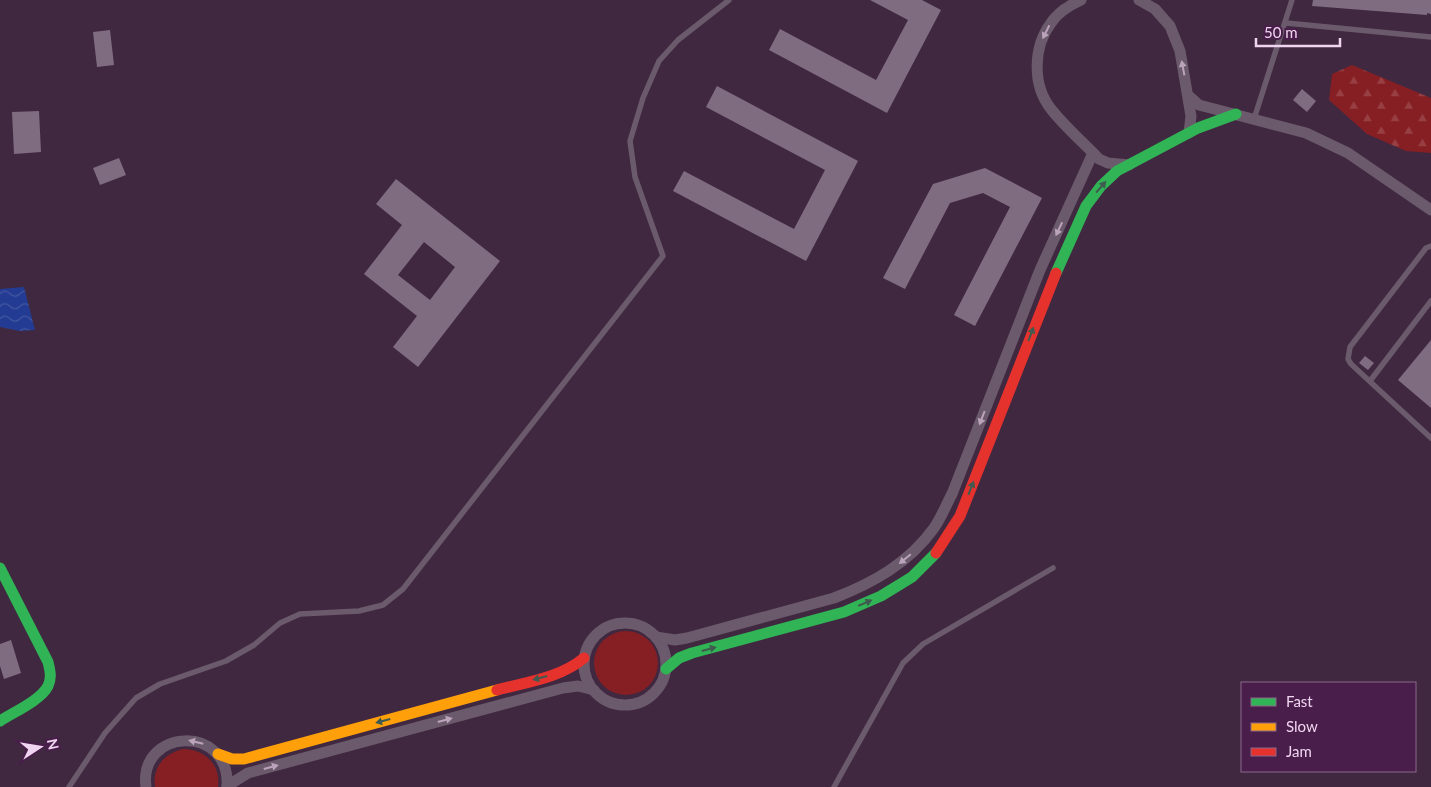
<svg xmlns="http://www.w3.org/2000/svg" width="1431" height="787" font-family="Lato,sans-serif">
<defs>
<pattern id="forest-firs" width="22" height="20" patternUnits="userSpaceOnUse" patternTransform="scale(1.25)"><rect width="22" height="20" fill="#861f23"/><path d="M5 1l3.5 6h-7zM16 11l3.5 6h-7z" fill="#973f43"/></pattern>
<pattern id="water-waves" width="16" height="10" patternUnits="userSpaceOnUse" patternTransform="scale(1.25)"><rect width="16" height="10" fill="#233b92"/><path d="M0 5q4-4 8 0t8 0" fill="none" stroke="#4356a2"/></pattern>
</defs>
<rect width="100%" height="100%" fill="#3f2840"/>
<g fill="#861f23">
<circle cx="626" cy="663" r="32"/>
<path d="M183 749C205 749 221 765 218 787H155C152 767 165 753 183 749Z"/>
</g>
<polygon fill="url(#forest-firs)" points="1352,65 1431,98 1431,153 1406,151 1367,134 1329,100 1332,74"/>
<polygon fill="url(#water-waves)" points="24,287 35,330 20,331 0,327 0,289"/>
<g fill="#806c81" fill-rule="evenodd">
<polygon points="870,0 922,0 941,10 887,113 769,50 780,29 876,80 908,20"/>
<polygon points="1313,0 1431,0 1431,14 1427,13 1427,15 1312,6"/>
<polygon points="110,30 114,65 97,67 93,32"/>
<polygon points="717,86 858,161 806,261 673,191 684,171 794,229 825,170 706,107"/>
<polygon points="1302,89 1316,101 1307,112 1293,100"/>
<polygon points="39,111 41,152 14,154 12,112"/>
<polygon points="119,158 126,175 100,185 93,168"/>
<polygon points="985,168 1042,198 975,326 954,315 1010,207 983,193 950,203 905,289 883,278 933,184"/>
<path d="M396 179 500 261 418 367 393 347 417 316 364 274 402 225 376 204ZM424 242 455 267 430 300 398 275Z"/>
<polygon points="1431,340 1431,408 1398,380"/>
<polygon points="1365,356 1374,363 1368,370 1359,363"/>
<polygon points="11,640 21,673 4,679 0,666 0,644"/>
</g>
<g fill="none" stroke-linecap="round" stroke-linejoin="round">
<g stroke="#6b5a6c" stroke-width="5.5">
<polyline points="1286,23 1431,37"/>
<polyline points="1254,119 1292,0"/>
<polyline points="1431,246 1426,248 1350,347 1348,359 1351,364 1431,438"/>
<polyline points="1370,381 1431,301"/>
<polyline points="69,787 105,733 136,698 160,684 226,661 254,645 280,623 300,614 359,611 383,605 403,589 663,256 635,177 630,141 643,98 659,61 678,40 729,0"/>
<polyline points="834,787 903,663 923,644 1053,568"/>
</g>
<g stroke="#6b5a6c" stroke-width="11">
<path d="M1081 0C1070 5 1058 12 1051 23 1033 47 1032 85 1051 109 1065 127 1083 142 1099 159L1108 163 1129 165"/>
<polyline points="1139,0 1155,9 1170,26 1180,51 1191,116 1189,133"/>
<polyline points="1189,96 1199,105 1306,133 1348,153 1431,210"/>
<circle cx="625" cy="664" r="41"/>
<path d="M656 637 675 640 687 638 834 598C873 583 909 563 934 528 941 518 946 505 952 494L1040 270 1093 153"/>
<polyline points="227,786 248,773 563,688 578,686 594,690"/>
<path d="M146 787C138 728 231 723 227 787"/>
</g>
<g stroke="#30b455" stroke-width="11">
<polyline points="1056,273 1086,206 1101,186 1117,171 1198,128 1236,114"/>
<path d="M0 568 48 662C50 670 52 678 48 686 41 700 14 712 0 721"/>
<polyline points="666,669 679,658 692,653 844,612 881,596 912,577 936,553"/>
</g>
<polyline stroke="#ff9f0a" stroke-width="11" points="218,754 232,759 244,759 497,690"/>
<g stroke="#e5322d" stroke-width="11">
<polyline points="936,553 960,516 1056,273"/>
<path d="M497 690C527 682 560 678 584 658"/>
</g>
</g>
<defs><path id="oneway-solid" d="M-6-.8H1V-3.2L6.5 0L1 3.2V.8H-6Z" transform="scale(1.25)"/></defs>
<g fill="#bba4bb">
<use href="#oneway-solid" transform="translate(1046 32) rotate(117)"/>
<use href="#oneway-solid" transform="translate(1183 68) rotate(-101)"/>
<use href="#oneway-solid" transform="translate(1059 229) rotate(115)"/>
<use href="#oneway-solid" transform="translate(982 418) rotate(111)"/>
<use href="#oneway-solid" transform="translate(905 559) rotate(141)"/>
<use href="#oneway-solid" transform="translate(445 720) rotate(-15)"/>
<use href="#oneway-solid" transform="translate(196 742) rotate(-167)"/>
<use href="#oneway-solid" transform="translate(271 767) rotate(-15)"/>
</g>
<g fill="#3f5a4e">
<use href="#oneway-solid" transform="translate(1101 187) rotate(-49)"/>
<use href="#oneway-solid" transform="translate(1031 334) rotate(-69)"/>
<use href="#oneway-solid" transform="translate(971 488) rotate(-69)"/>
<use href="#oneway-solid" transform="translate(865 603) rotate(-23)"/>
<use href="#oneway-solid" transform="translate(709 649) rotate(-15)"/>
<use href="#oneway-solid" transform="translate(540 678) rotate(165)"/>
<use href="#oneway-solid" transform="translate(383 721) rotate(165)"/>
</g>
<rect x="1241" y="682" width="175" height="90" fill="#491e4a" stroke="#8c678c"/>
<rect x="1251" y="698" width="25" height="8" fill="#30b455" stroke="#8c678c"/>
<text x="1286" y="707" font-size="15" fill="#f0d5f0">Fast</text>
<rect x="1251" y="723" width="25" height="8" fill="#ff9f0a" stroke="#8c678c"/>
<text x="1286" y="732" font-size="15" fill="#f0d5f0">Slow</text>
<rect x="1251" y="748" width="25" height="8" fill="#e5322d" stroke="#8c678c"/>
<text x="1286" y="757" font-size="15" fill="#f0d5f0">Jam</text>
<g transform="translate(40 747) rotate(78)" stroke="#491e4a" stroke-width="4" paint-order="stroke">
<path d="M0-4L9 19L0 12L-9 19Z" fill="#f0d5f0"/>
<text y="-8" font-size="14" font-weight="bold" text-anchor="middle" fill="#f0d5f0">N</text>
</g>
<path d="M1256 38v8h84v-8" fill="none" stroke="#f0d5f0" stroke-width="2.5"/>
<text x="1264" y="38" font-size="15" fill="#f0d5f0" stroke="#491e4a" stroke-width="4" paint-order="stroke">50 m</text>
</svg>
